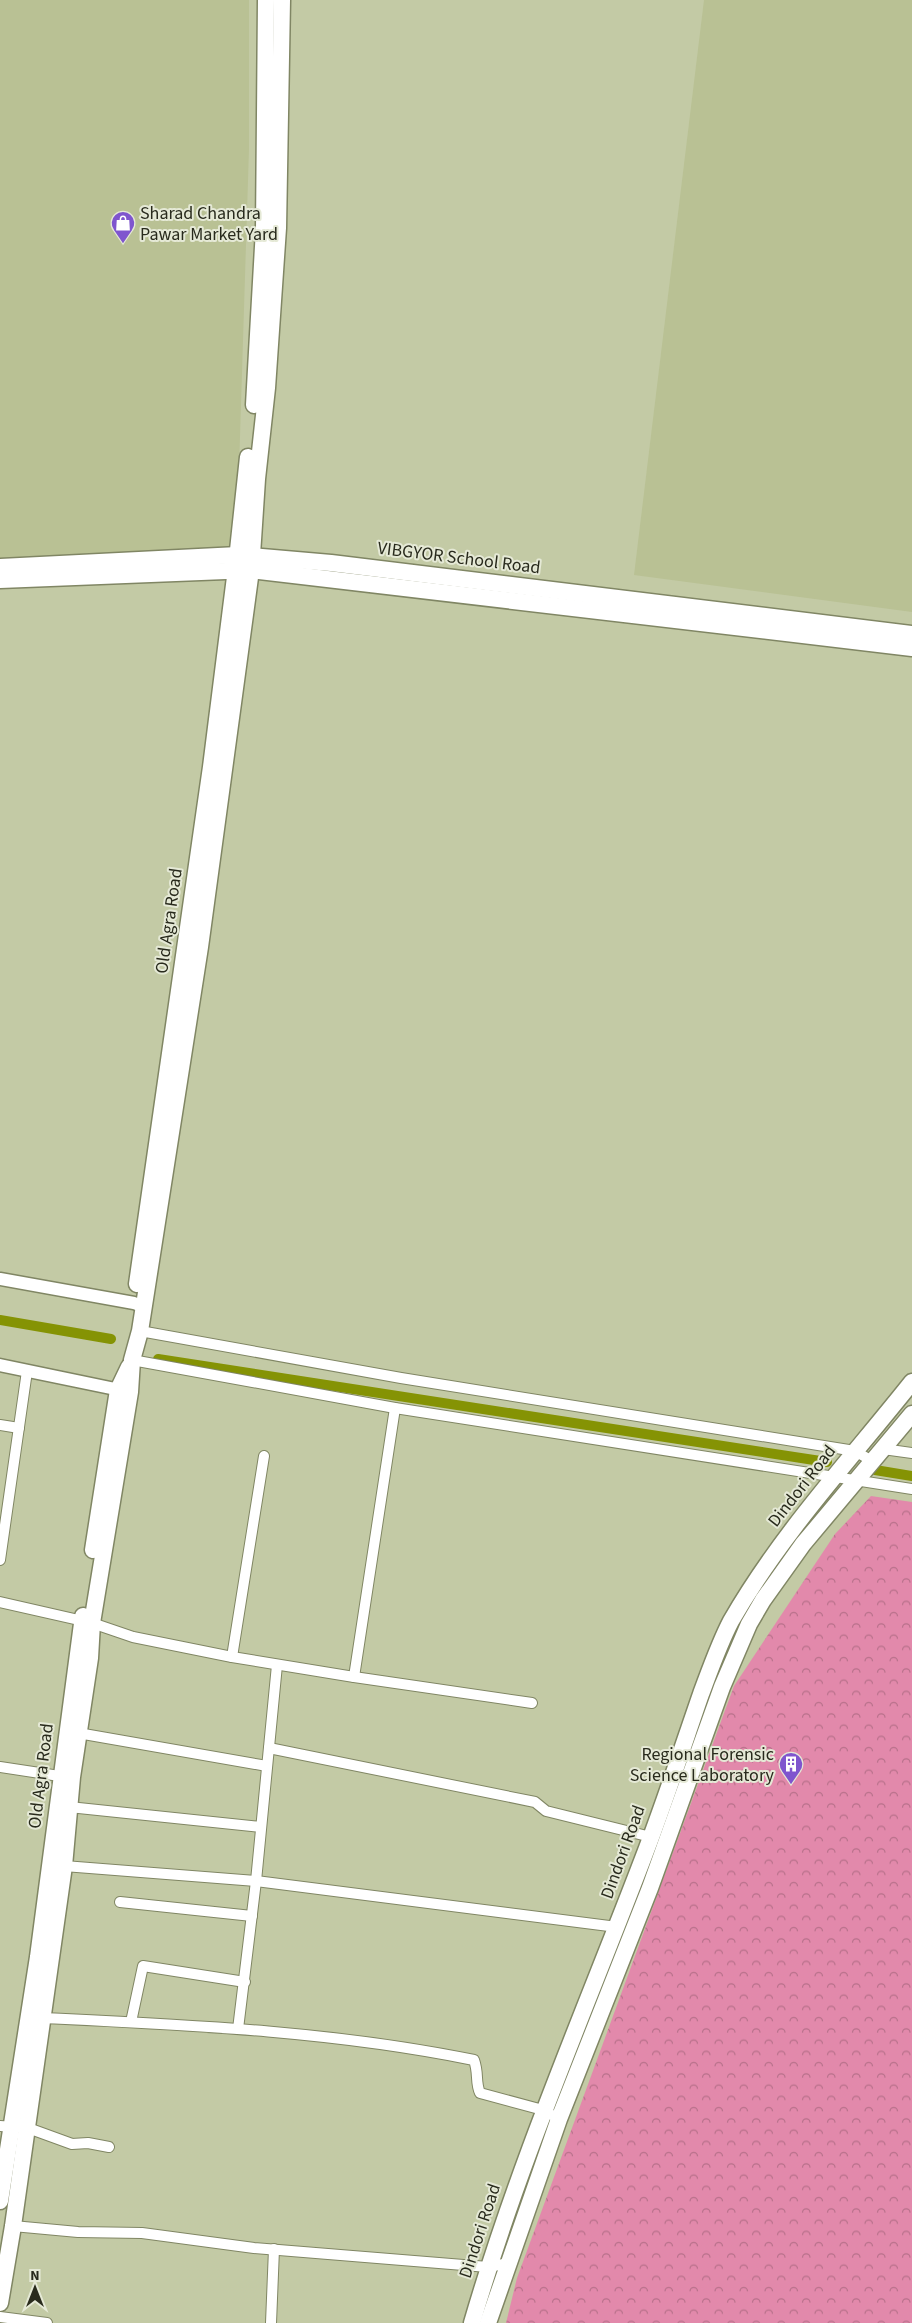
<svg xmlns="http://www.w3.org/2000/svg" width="912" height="2323" font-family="'Source Sans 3',sans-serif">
<defs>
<pattern id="forest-crowns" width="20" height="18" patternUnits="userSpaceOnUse" patternTransform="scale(1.25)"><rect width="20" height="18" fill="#e289ab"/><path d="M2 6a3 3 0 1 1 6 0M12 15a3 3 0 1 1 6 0" fill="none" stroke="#b7708a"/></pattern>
</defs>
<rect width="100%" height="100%" fill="#c3caa5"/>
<g fill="#b9c194">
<polygon points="0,0 249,0 249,148 237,533 231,544 224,553 0,572"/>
<polygon points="704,0 912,0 912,612 634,575"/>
</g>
<polygon fill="url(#forest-crowns)" points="871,1496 912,1502 912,2323 506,2323 517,2278 734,1686 835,1534"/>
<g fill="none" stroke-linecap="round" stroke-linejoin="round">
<g stroke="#859304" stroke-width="10">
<polyline points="0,1320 111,1339"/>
<polyline points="158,1359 827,1462"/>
<polyline points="875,1470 912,1476"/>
</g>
<g stroke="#808664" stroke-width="12">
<g id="minor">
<polyline points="140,1331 401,1378 855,1451 872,1461"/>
<polyline points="132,1360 395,1408 912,1489"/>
<polyline points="0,1425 19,1428"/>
<polyline points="883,1449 912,1453"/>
<polyline points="0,1560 27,1371"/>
<polyline points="0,1602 92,1623 133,1637 232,1657 354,1677 395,1408"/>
<polyline points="232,1657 264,1456"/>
<polyline points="354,1677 532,1703"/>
<polyline points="78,1733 267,1766"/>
<polyline points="269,1748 535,1802 546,1811 651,1837"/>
<polyline points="0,1767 66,1777"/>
<polyline points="69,1807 261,1827"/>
<polyline points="64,1866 256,1881 617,1927"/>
<polyline points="120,1902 252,1916"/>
<path d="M43 2018C188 2025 332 2031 474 2060 479 2074 475 2082 480 2093L543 2110 559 2119"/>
<polyline points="131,2022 143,1966 245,1982"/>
<polyline points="238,2029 256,1881 277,1665"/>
<polyline points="0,2126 28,2128 72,2144 88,2143 109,2147"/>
<polyline points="13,2226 78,2232 142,2233 254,2248 488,2267 509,2263"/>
<polyline points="0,2317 47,2323"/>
<polyline points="271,2323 274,2249"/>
</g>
</g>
<g stroke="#808664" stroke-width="15">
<g id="tertiary">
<polyline points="0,1279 134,1303 144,1307"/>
<polyline points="0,1365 125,1391"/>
</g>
</g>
<g stroke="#808664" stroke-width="19">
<g id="primary">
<polyline points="0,567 238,555 331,563 912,634"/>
<polyline points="0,580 251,570 912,648"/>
<path d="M472 2323C519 2161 587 2006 647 1848 666 1798 683 1746 701 1694 710 1670 719 1644 731 1621 781 1534 850 1460 912 1382"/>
<polyline points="488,2323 559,2119 650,1888 722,1687 749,1624 763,1600 803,1544 912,1414"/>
</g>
</g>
<g stroke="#808664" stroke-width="19">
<g id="trunk">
<polyline points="254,405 264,229 266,0"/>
<polyline points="137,1284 211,767 236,569 248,457"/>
<polyline points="93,1550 118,1390 129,1367"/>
<polyline points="0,2201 38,1957 83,1616"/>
<polyline points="0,2303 13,2226 64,1866 72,1777 90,1658 92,1623 130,1392 132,1360 140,1331 200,947 251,570 257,479 267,388 278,228 282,0"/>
</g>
</g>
<use href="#minor" stroke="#fff" stroke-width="10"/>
<use href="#tertiary" stroke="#fff" stroke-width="12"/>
<use href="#primary" stroke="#fff" stroke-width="16"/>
<use href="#trunk" stroke="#fff" stroke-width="16"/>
</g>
<defs>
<g id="shop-pin" transform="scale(1.25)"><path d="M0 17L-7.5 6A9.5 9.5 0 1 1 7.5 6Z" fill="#7f55ce" stroke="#e5e9d6"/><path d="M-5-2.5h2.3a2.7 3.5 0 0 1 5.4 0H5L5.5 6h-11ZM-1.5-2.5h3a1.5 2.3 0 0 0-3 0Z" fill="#fff"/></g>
<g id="building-pin" transform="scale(1.25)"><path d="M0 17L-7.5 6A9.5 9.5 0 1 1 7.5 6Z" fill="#7f55ce" stroke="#e5e9d6"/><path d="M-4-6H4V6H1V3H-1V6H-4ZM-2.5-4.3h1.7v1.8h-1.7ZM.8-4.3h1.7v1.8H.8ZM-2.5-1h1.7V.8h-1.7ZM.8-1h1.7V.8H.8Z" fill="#fff"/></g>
</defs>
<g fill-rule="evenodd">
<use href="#shop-pin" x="123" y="223"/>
<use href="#building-pin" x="791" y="1764"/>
</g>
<g text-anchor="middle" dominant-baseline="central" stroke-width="4" stroke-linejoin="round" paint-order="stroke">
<g font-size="18" fill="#282a1c" stroke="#e5e9d6" text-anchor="start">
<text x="140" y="213">Sharad Chandra<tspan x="140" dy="21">Pawar Market Yard</tspan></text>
<text x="774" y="1754" text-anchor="end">Regional Forensic<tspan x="774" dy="21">Science Laboratory</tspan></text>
</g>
<g font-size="18" fill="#282a1c" stroke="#e5e9d6">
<text transform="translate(459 558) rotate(7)">VIBGYOR School Road</text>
<text transform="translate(169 921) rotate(-82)">Old Agra Road</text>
<text transform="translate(802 1486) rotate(-52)">Dindori Road</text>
<text transform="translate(41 1776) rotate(-83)">Old Agra Road</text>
<text transform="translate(623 1852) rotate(-70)">Dindori Road</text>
<text transform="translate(480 2231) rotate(-72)">Dindori Road</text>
</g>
</g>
<g transform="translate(35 2288)" stroke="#e5e9d6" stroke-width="4" paint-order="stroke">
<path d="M0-4L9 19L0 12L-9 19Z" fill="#282a1c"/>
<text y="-8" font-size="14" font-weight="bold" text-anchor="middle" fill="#282a1c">N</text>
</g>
</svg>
